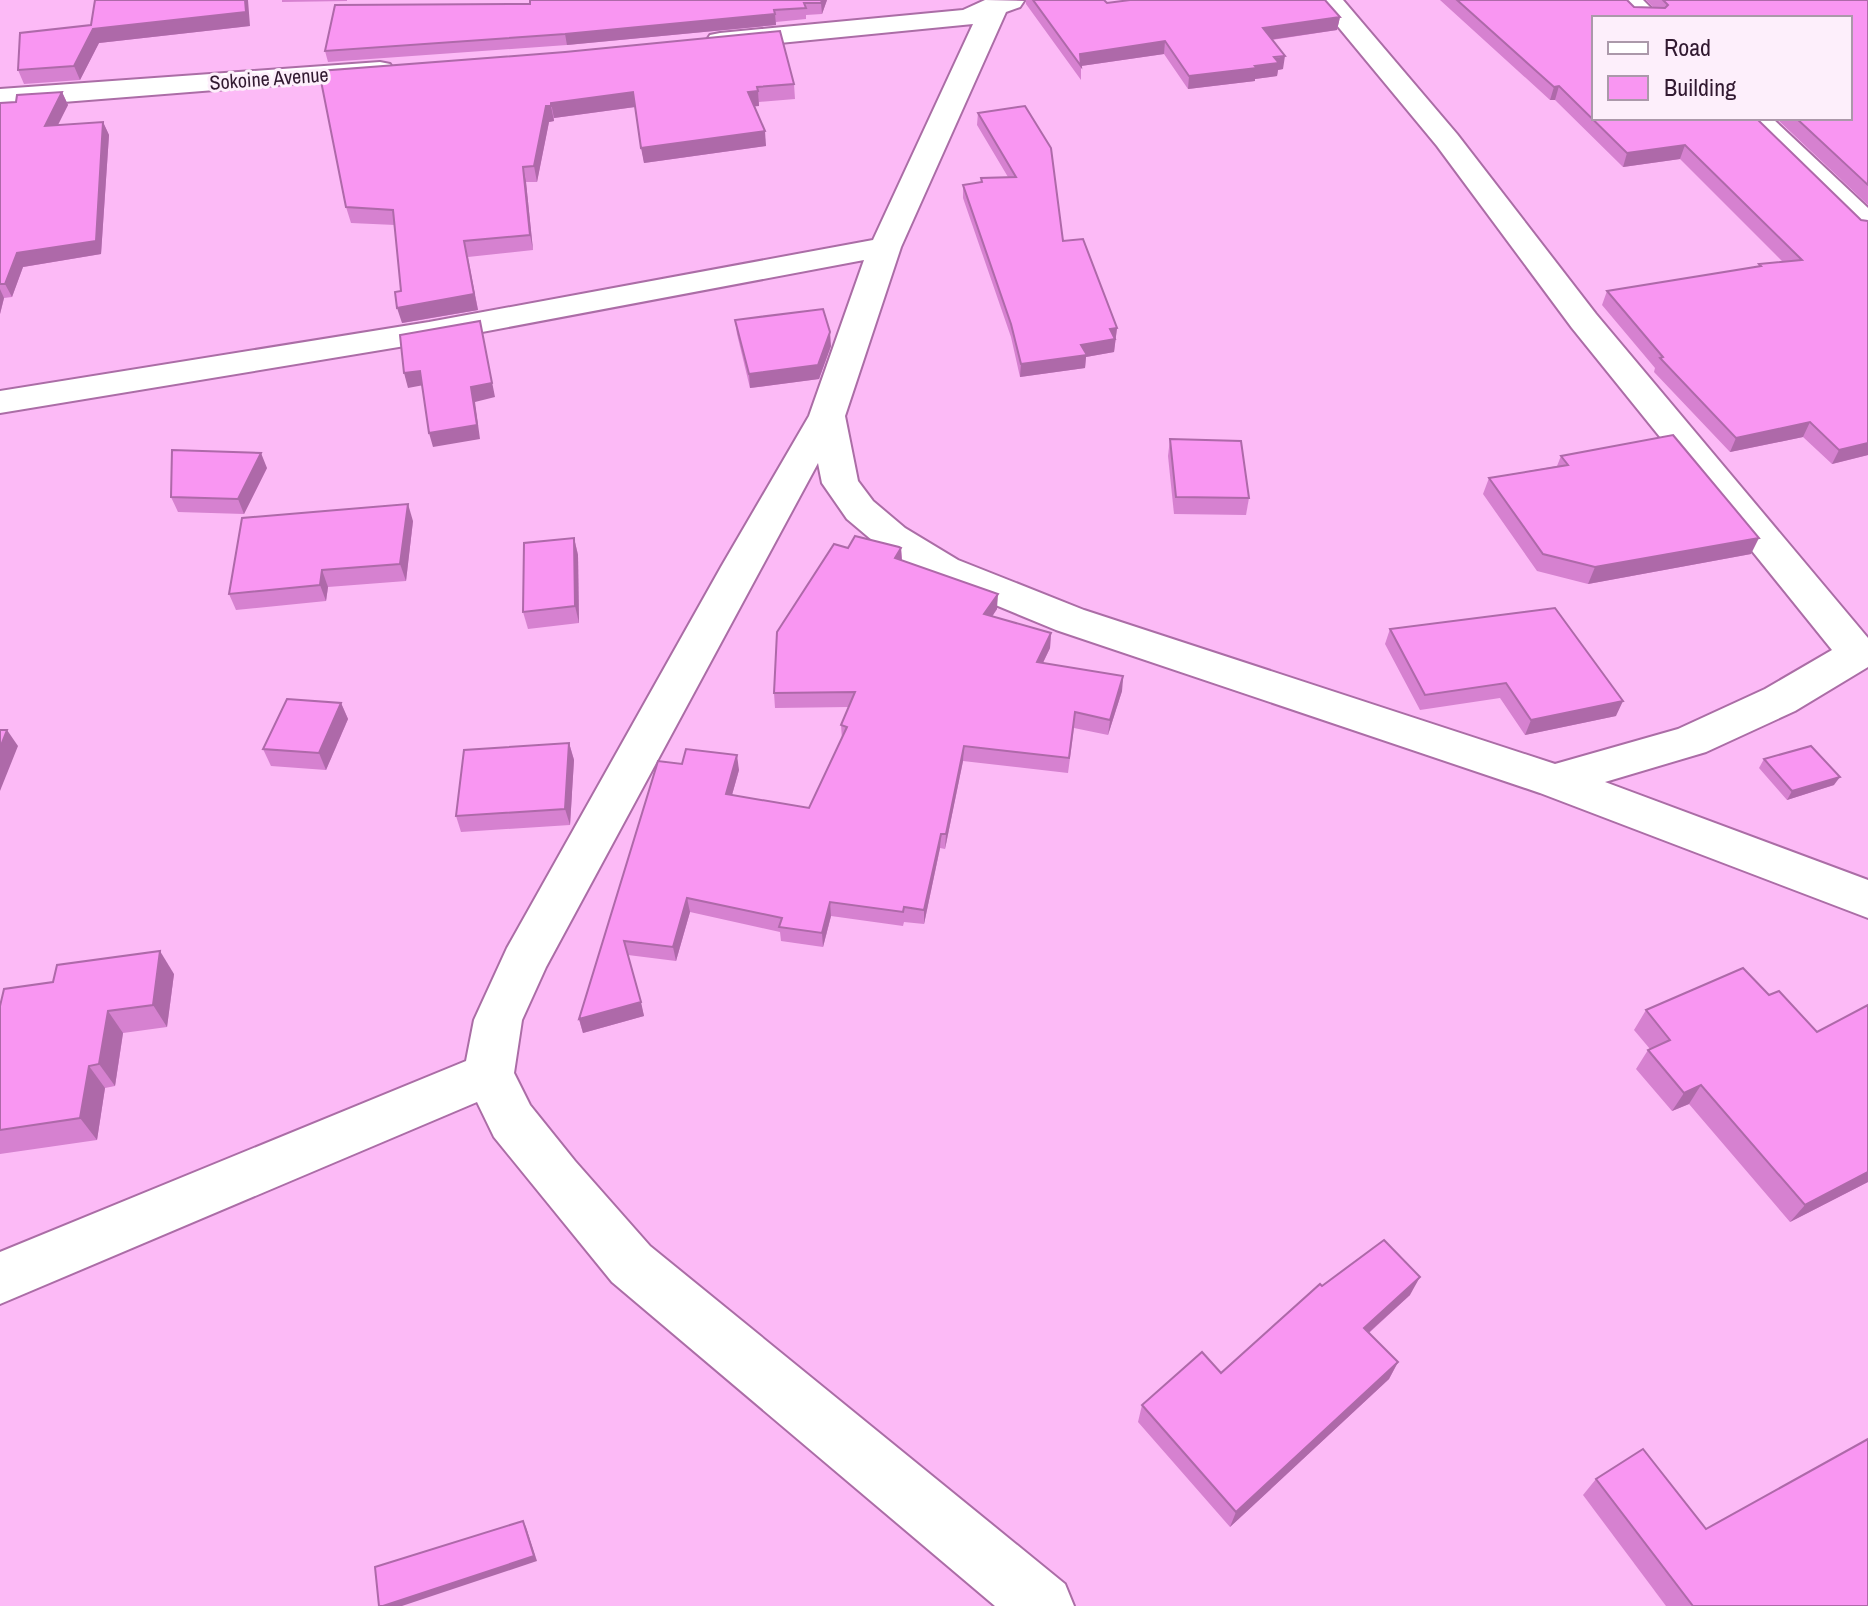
<svg xmlns="http://www.w3.org/2000/svg" width="1868" height="1606" font-family="'Archivo Narrow',sans-serif">
<rect width="100%" height="100%" fill="#fcbaf6"/>
<g fill="none" stroke-linecap="round" stroke-linejoin="round">
<g stroke="#ab6da6" stroke-width="4">
<g id="minor">
<polygon points="985,0 1024,1 1020,7 1006,12 901,247 845,416 858,481 873,501 905,528 958,560 1084,610 1555,764 1678,729 1765,689 1832,650 1572,328 1437,146 1316,0 1343,0 1457,134 1596,314 1868,638 1868,667 1795,711 1706,752 1605,782 1868,880 1868,918 1540,793 1056,630 930,578 879,546 847,519 822,483 818,463 546,967 522,1020 514,1073 530,1105 575,1161 650,1246 1065,1584 1074,1606 995,1606 612,1282 494,1137 477,1102 0,1304 0,1252 466,1061 474,1020 507,948 721,567 809,416 864,260 429,342 0,413 0,391 429,322 873,240 973,24 720,49 710,47 706,41 710,35 720,33 963,10"/>
<polygon points="1614,0 1643,0 1661,18 1632,18"/>
<polygon points="380,62 390,64 394,70 390,76 0,107 0,89"/>
<polygon points="1741,118 1772,118 1868,208 1868,234 1857,232"/>
</g>
</g>
<use href="#minor" fill="#fff" fill-rule="evenodd"/>
</g>
<g fill="#d681d0">
<polygon points="282,0 347,0 347,1 282,2"/>
<polygon points="827,0 822,14 806,15 806,19 776,22 776,25 567,45 328,62 325,51 530,4"/>
<polygon points="1026,0 1104,0 1107,3 1340,17 1337,30 1272,40 1283,69 1278,70 1277,76 1255,79 1255,81 1188,89 1164,54 1081,66 1081,80 1026,4"/>
<polygon points="1440,0 1627,0 1634,7 1654,8 1646,0 1868,0 1868,205 1776,118 1850,118 1594,18 1756,118 1861,220 1868,221 1868,455 1832,464 1803,437 1730,452 1654,372 1655,368 1602,305 1607,291 1758,267 1759,264 1783,262 1680,159 1623,167 1555,100 1550,100"/>
<polygon points="250,26 99,43 80,80 24,84 18,70 20,33"/>
<polygon points="319,71 794,84 795,99 759,102 759,106 754,106 766,146 644,163 635,107 554,118 554,121 549,122 537,182 526,182 533,250 468,257 478,310 402,323 401,291 395,225 351,223 346,207"/>
<polygon points="62,92 68,105 57,125 103,122 109,135 101,254 23,267 12,297 4,298 0,314 0,103 16,102"/>
<polygon points="978,113 1063,241 1117,328 1114,352 1086,357 1085,368 1020,377 1011,337 963,198 963,185 1008,177 977,125"/>
<polygon points="735,320 831,346 819,379 750,388 737,334"/>
<polygon points="1170,439 1249,498 1246,515 1174,514 1168,456"/>
<polygon points="1561,456 1751,554 1588,584 1537,571 1483,494 1489,478 1557,466"/>
<polygon points="267,468 244,514 178,512 171,497"/>
<polygon points="413,521 406,581 328,587 326,601 236,610 229,594"/>
<polygon points="574,538 578,555 579,623 528,629 523,612"/>
<polygon points="848,548 901,548 902,560 997,609 992,616 1051,633 1050,648 1043,663 1123,676 1122,691 1108,735 1074,728 1068,773 963,761 945,849 940,848 924,924 904,922 903,926 831,916 823,947 781,941 780,932 690,912 676,961 628,955 644,1016 583,1033 579,1019 658,761 739,770 732,795 809,808 842,739 841,725 849,707 775,708 774,693"/>
<polygon points="1390,629 1616,716 1525,735 1500,698 1420,710 1385,644"/>
<polygon points="341,703 348,719 326,770 271,766 263,749"/>
<polygon points="569,743 574,760 570,825 461,832 456,816"/>
<polygon points="1764,759 1834,785 1787,800 1759,768"/>
<polygon points="174,974 167,1027 123,1033 115,1086 105,1088 97,1140 0,1154 0,1006 53,982"/>
<polygon points="1769,995 1817,1032 1868,1005 1868,1182 1790,1222 1689,1104 1672,1111 1636,1069 1648,1050 1650,1049 1634,1030 1646,1010"/>
<polygon points="1322,1286 1410,1295 1369,1333 1398,1362 1389,1379 1230,1527 1138,1422 1142,1405 1221,1373"/>
<polygon points="1596,1479 1706,1529 1868,1606 1666,1606 1583,1495"/>
</g>
<g fill="#ae69a9">
<polygon points="245,0 248,0 250,26 99,43 80,80 74,66 93,29"/>
<polygon points="822,0 827,0 822,14 821,3"/>
<polygon points="775,14 776,25 567,45 565,34"/>
<polygon points="1340,17 1337,30 1261,41 1263,28"/>
<polygon points="1165,41 1164,54 1081,66 1080,54"/>
<polygon points="1285,56 1283,69 1278,70 1277,76 1255,79 1255,81 1188,89 1189,76"/>
<polygon points="1559,86 1555,100 1550,100 1554,87"/>
<polygon points="758,91 759,106 749,107 748,92"/>
<polygon points="62,92 68,105 51,139 45,126"/>
<polygon points="633,92 635,107 554,118 551,103"/>
<polygon points="546,106 551,106 554,121 549,122 537,182 534,166"/>
<polygon points="103,122 109,135 101,254 23,267 12,297 5,284 17,253"/>
<polygon points="765,131 766,146 644,163 641,148"/>
<polygon points="1685,145 1680,159 1623,167 1627,153"/>
<polygon points="523,167 526,182 533,250 530,235"/>
<polygon points="464,241 478,310 402,323 397,308"/>
<polygon points="0,289 4,298 0,314"/>
<polygon points="480,321 495,397 475,402 480,439 433,447 429,433 471,387"/>
<polygon points="1117,328 1114,352 1086,357 1085,368 1020,377 1021,364 1081,345 1110,329"/>
<polygon points="830,332 831,346 819,379 750,388 749,374"/>
<polygon points="420,371 424,385 408,388 404,373"/>
<polygon points="1810,422 1803,437 1730,452 1736,438"/>
<polygon points="1868,443 1868,455 1832,464 1839,450"/>
<polygon points="261,453 267,468 244,514 238,499"/>
<polygon points="408,504 413,521 406,581 400,564"/>
<polygon points="574,538 578,555 579,623 575,606"/>
<polygon points="1759,538 1751,554 1588,584 1595,567"/>
<polygon points="901,548 902,564 895,558"/>
<polygon points="322,570 328,587 326,601 320,585"/>
<polygon points="998,594 997,609 984,629 984,614"/>
<polygon points="1051,633 1050,648 1036,677 1037,662"/>
<polygon points="1123,676 1122,691 1108,735 1110,720"/>
<polygon points="1623,701 1616,716 1525,735 1531,720"/>
<polygon points="341,703 348,719 326,770 319,753"/>
<polygon points="7,730 18,746 0,791 0,748"/>
<polygon points="569,743 574,760 570,825 565,809"/>
<polygon points="964,746 963,761 945,849 946,834"/>
<polygon points="737,755 739,770 728,809 726,794"/>
<polygon points="1840,777 1834,785 1787,800 1792,791"/>
<polygon points="941,834 940,848 924,924 924,910"/>
<polygon points="687,898 690,912 676,961 673,947"/>
<polygon points="830,902 831,916 823,947 822,933"/>
<polygon points="160,951 174,974 167,1027 153,1005"/>
<polygon points="641,1002 644,1016 583,1033 579,1019"/>
<polygon points="108,1011 123,1033 115,1086 99,1064"/>
<polygon points="89,1066 105,1088 97,1140 80,1118"/>
<polygon points="1701,1085 1689,1104 1672,1111 1684,1093"/>
<polygon points="1868,1172 1868,1182 1790,1222 1805,1205"/>
<polygon points="1420,1277 1410,1295 1355,1345 1364,1328"/>
<polygon points="1398,1362 1389,1379 1230,1527 1236,1512"/>
<polygon points="523,1521 526,1527 537,1561 402,1606 383,1606"/>
</g>
<g fill="#f996f2" stroke="#ae69a9" stroke-width="2">
<polygon points="95,0 245,0 246,12 93,29 74,66 18,70 20,33 91,25"/>
<polygon points="530,0 822,0 821,3 804,3 806,8 774,10 775,14 565,34 325,51 335,5 530,4"/>
<polygon points="1033,0 1104,0 1107,3 1130,0 1325,0 1340,17 1263,28 1285,56 1274,57 1279,63 1255,66 1257,68 1189,76 1165,41 1080,54 1081,66"/>
<polygon points="1457,0 1627,0 1634,7 1665,8 1668,5 1663,0 1868,0 1868,185 1796,118 1850,118 1850,18 1594,18 1594,118 1756,118 1861,220 1868,221 1868,443 1839,450 1810,422 1736,438 1660,358 1663,357 1607,291 1761,266 1759,264 1802,260 1685,145 1627,153 1559,86 1554,87"/>
<polygon points="780,31 794,84 757,87 758,91 748,92 765,131 641,148 633,92 551,103 551,106 546,106 534,166 523,167 530,235 464,241 474,294 397,308 395,292 401,291 393,210 346,207 319,71 565,52"/>
<polygon points="62,92 45,126 103,122 96,241 17,253 5,284 0,284 0,103 16,102 17,95"/>
<polygon points="1025,106 1051,148 1063,241 1083,239 1117,328 1110,329 1115,339 1081,345 1087,355 1021,364 1011,324 963,185 982,182 981,178 1016,177 978,113"/>
<polygon points="823,309 830,332 818,365 749,374 735,320"/>
<polygon points="480,321 492,383 471,387 477,425 429,433 420,371 404,373 400,335"/>
<polygon points="1673,435 1759,538 1595,567 1543,554 1489,478 1568,465 1561,456"/>
<polygon points="1170,439 1241,441 1249,498 1176,497"/>
<polygon points="172,450 261,453 238,499 171,497"/>
<polygon points="408,504 400,564 322,570 320,585 229,594 242,518"/>
<polygon points="855,536 899,547 901,548 895,558 998,594 984,614 1051,633 1037,662 1123,676 1110,720 1075,712 1069,758 964,746 946,834 941,834 924,910 904,907 903,912 830,902 822,933 779,927 782,918 687,898 673,947 624,941 641,1002 579,1019 658,761 682,764 686,749 737,755 726,794 809,808 847,727 841,725 855,692 774,693 777,632 834,544 848,548"/>
<polygon points="574,538 575,606 523,612 524,543"/>
<polygon points="1555,608 1623,701 1531,720 1506,683 1425,695 1390,629"/>
<polygon points="287,699 341,703 319,753 263,749"/>
<polygon points="0,730 7,730 0,748"/>
<polygon points="569,743 565,809 456,816 464,750"/>
<polygon points="1811,746 1840,777 1792,791 1764,759"/>
<polygon points="160,951 153,1005 108,1011 99,1064 89,1066 80,1118 0,1130 0,1006 4,989 53,982 57,965"/>
<polygon points="1743,968 1769,995 1779,991 1817,1032 1868,1005 1868,1172 1805,1205 1701,1085 1684,1093 1648,1050 1670,1040 1646,1010"/>
<polygon points="1384,1240 1420,1277 1364,1328 1398,1362 1236,1512 1142,1405 1202,1352 1221,1373 1320,1284 1322,1286"/>
<polygon points="1868,1439 1868,1606 1693,1606 1596,1479 1643,1449 1706,1529"/>
<polygon points="523,1521 534,1556 383,1606 379,1606 375,1567"/>
</g>
<g text-anchor="middle" dominant-baseline="central" stroke-width="6" stroke-linejoin="round" paint-order="stroke">
<g font-size="20" fill="#311930" stroke="#fdeffb">
<text transform="translate(269 78) rotate(-4)">Sokoine Avenue</text>
</g>
</g>
<rect x="1592" y="16" width="260" height="104" fill="#fdeffb" stroke="#ab99aa" stroke-width="2"/>
<rect x="1608" y="42" width="40" height="12" fill="#ffffff" stroke="#ab99aa" stroke-width="2"/>
<text x="1664" y="56" font-size="24" fill="#311930">Road</text>
<rect x="1608" y="76" width="40" height="24" fill="#f996f2" stroke="#ab99aa" stroke-width="2"/>
<text x="1664" y="96" font-size="24" fill="#311930">Building</text>
</svg>
